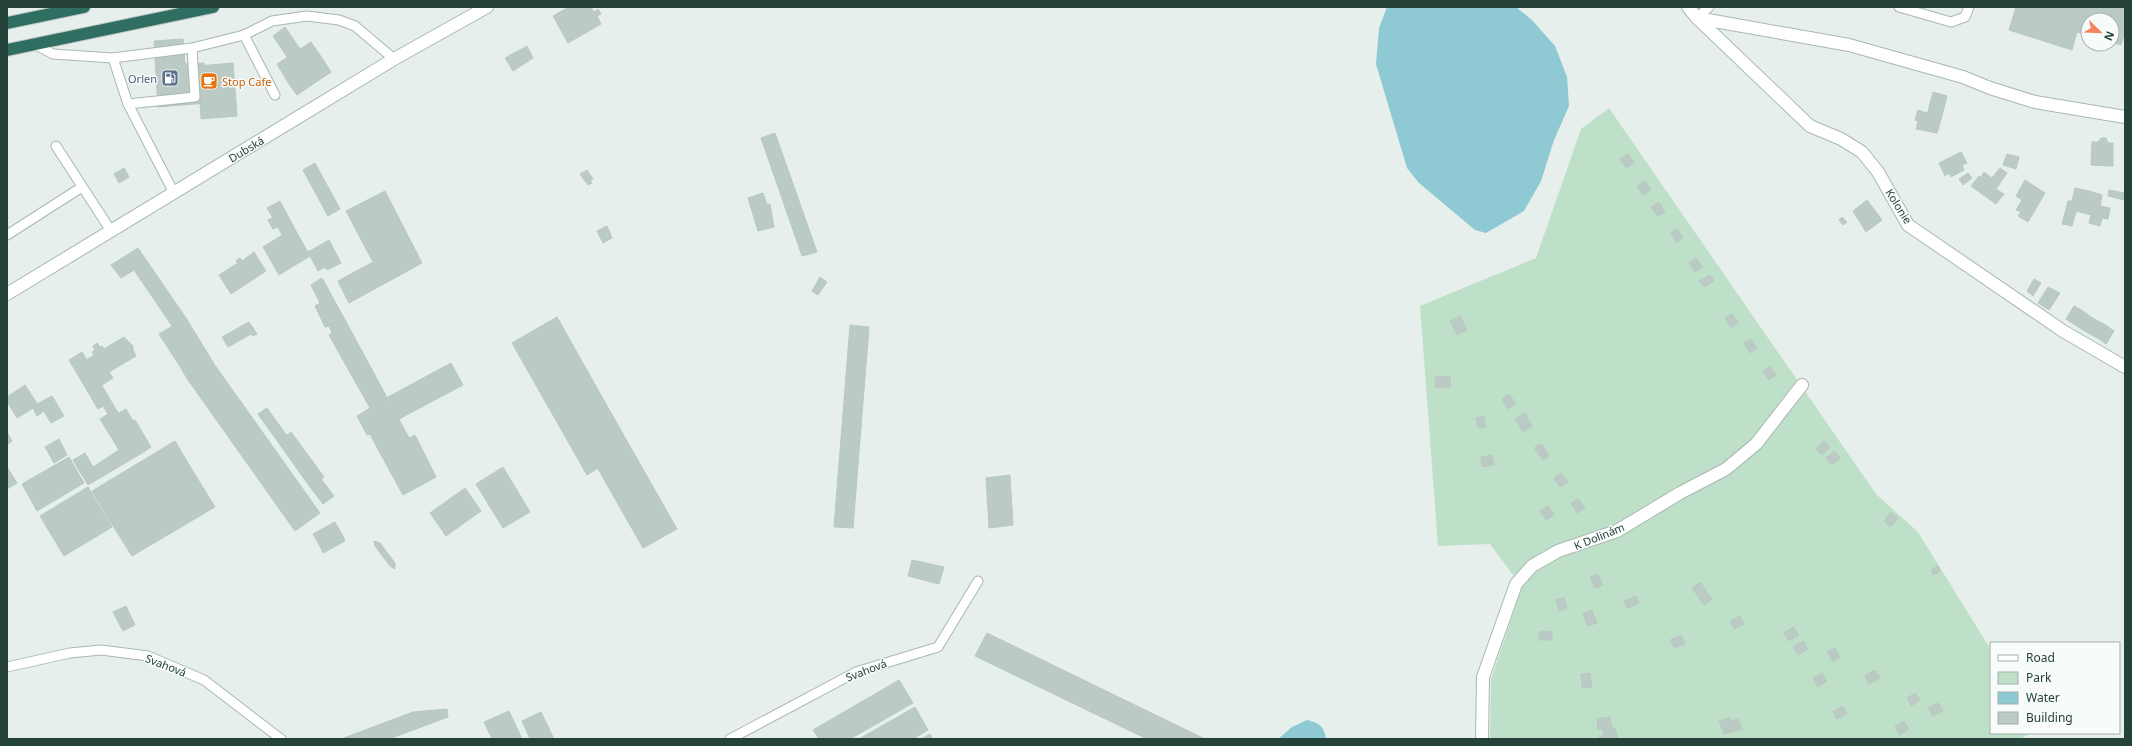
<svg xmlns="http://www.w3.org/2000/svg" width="2132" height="746" font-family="'Noto Sans',sans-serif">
<rect width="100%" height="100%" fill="#e6efeb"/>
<polygon fill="#bfe0c8" points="1609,108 1876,494 1918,532 1991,650 1991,733 2031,733 2020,739 1490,739 1491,679 1522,587 1490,544 1438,546 1420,306 1536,258 1581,129"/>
<g fill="#8ec9d4">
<polygon points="1387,7 1516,7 1532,20 1555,46 1567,77 1569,106 1554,140 1541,181 1524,211 1486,233 1475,230 1419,183 1407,168 1376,64 1379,28"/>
<path d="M1307 720C1319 723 1324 726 1326 739H1278L1292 727Z"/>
</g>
<g fill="#bbcac4" stroke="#b8c9c2">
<polygon points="569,7 591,7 594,12 598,9 601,14 597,16 601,24 568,43 553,16"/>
<polygon points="2016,7 2125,7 2125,31 2121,45 2112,43 2112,20 2088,20 2088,35 2077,32 2072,50 2009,30"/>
<polygon points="285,27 300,49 287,57 273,36"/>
<polygon points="183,39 185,64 204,63 207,103 158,107 154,41"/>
<polygon points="311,42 324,61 289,84 277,64"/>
<polygon points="527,46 533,58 513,71 505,58"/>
<polygon points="324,61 331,72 297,95 289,84"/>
<polygon points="233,63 237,116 201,119 198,66"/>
<polygon points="1933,92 1947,96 1940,123 1926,119"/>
<polygon points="1918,110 1921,111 1918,121 1915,120"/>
<polygon points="1921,111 1927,113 1926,119 1940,123 1937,133 1916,129"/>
<polygon points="775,133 817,252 802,256 761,138"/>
<polygon points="2101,138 2106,138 2108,143 2113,143 2113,166 2091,165 2092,142 2098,142"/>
<polygon points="1961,152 1967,163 1962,165 1964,170 1951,177 1949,173 1945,176 1939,163"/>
<polygon points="1628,154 1634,163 1626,168 1620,159"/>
<polygon points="2007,154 2019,157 2016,169 2003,165"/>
<polygon points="315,163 340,209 328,216 303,170"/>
<polygon points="124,168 129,177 119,183 114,174"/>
<polygon points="2000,168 2007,173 1996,189 1988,183"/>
<polygon points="587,170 593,179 590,180 592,183 588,185 580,174"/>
<polygon points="1984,172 1993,179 1988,183 1981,177"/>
<polygon points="1968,173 1972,178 1963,185 1959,179"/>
<polygon points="1979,176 1996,189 1989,199 1971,186"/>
<polygon points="2025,180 2045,193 2028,222 2018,216 2021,212 2016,210 2022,200 2016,196"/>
<polygon points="1645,181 1651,190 1643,195 1637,186"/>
<polygon points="2075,188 2089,191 2084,213 2066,209 2068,201 2072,201"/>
<polygon points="1996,189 2004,194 1996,204 1989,199"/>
<polygon points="2109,190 2125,193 2124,200 2108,196"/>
<polygon points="385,191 422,263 349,303 338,281 373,262 346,211"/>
<polygon points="2089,191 2102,195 2100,206 2110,208 2108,219 2102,218 2100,226 2089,223 2091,215 2084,213"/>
<polygon points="763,193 767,205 770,204 774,227 758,231 748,198"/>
<polygon points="1867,200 1882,220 1866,232 1853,211"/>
<polygon points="280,201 297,233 290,237 287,232 282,235 278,227 273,229 268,220 273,218 267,208"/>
<polygon points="1659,202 1665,212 1658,216 1651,207"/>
<polygon points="2066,209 2076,212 2072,226 2062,224"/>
<polygon points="1842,217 1847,222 1843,225 1839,220"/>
<polygon points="607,226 612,238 603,243 597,231"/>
<polygon points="1677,229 1683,238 1676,243 1671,233"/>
<polygon points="287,232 290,237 297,233 310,256 279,275 263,247"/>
<polygon points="329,240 341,263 327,270 325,267 318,271 308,252"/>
<polygon points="138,248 186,318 187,321 182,323 181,321 172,326 134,270 121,278 111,265"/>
<polygon points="254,252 266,271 231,294 219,275 238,263 236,261 240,258 242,261"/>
<polygon points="1696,258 1703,267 1695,272 1689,263"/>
<polygon points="1710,275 1714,281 1704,287 1699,281"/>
<polygon points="820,277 827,282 818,295 812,291"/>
<polygon points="322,278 344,318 331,326 325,327 315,306 320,303 311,285"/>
<polygon points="2034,279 2041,283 2033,296 2027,291"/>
<polygon points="2048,287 2060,293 2049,310 2038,303"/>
<polygon points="2074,306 2083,311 2075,325 2066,319"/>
<polygon points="2083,311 2091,317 2083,330 2075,325"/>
<polygon points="1732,314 1738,323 1731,328 1725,318"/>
<polygon points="1460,316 1467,330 1457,335 1450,321"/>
<polygon points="557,317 602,397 568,416 598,468 587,475 512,343"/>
<polygon points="2091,317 2100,322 2092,335 2083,330"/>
<polygon points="186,318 205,349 179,365 159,334 181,321 182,323 187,321"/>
<polygon points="344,318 409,438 380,453 370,434 367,435 357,416 370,408 329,335 332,333 329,326"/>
<polygon points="249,322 257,334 253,336 251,334 228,347 222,337"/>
<polygon points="2100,322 2107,326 2099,339 2092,335"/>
<polygon points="850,325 869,327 853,528 834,527"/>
<polygon points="2107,326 2114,331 2106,344 2099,339"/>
<polygon points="124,337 133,346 133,350 136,356 109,372 113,378 102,385 86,360 94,355 92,352 95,350 93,346 97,343 100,347 102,346 104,349"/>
<polygon points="1751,339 1757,348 1750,353 1744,343"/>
<polygon points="205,349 214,364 188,380 179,365"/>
<polygon points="82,352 111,401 98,409 69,360"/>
<polygon points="451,363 463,385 399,419 388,397"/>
<polygon points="214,364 320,513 295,531 188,380"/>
<polygon points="1770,366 1776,375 1769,380 1763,371"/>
<polygon points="1450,376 1451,387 1436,388 1435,377"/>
<polygon points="25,385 38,405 17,418 7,401 7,397"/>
<polygon points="1509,394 1516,404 1508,409 1502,399"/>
<polygon points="52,396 64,416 51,423 39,403"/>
<polygon points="602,397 677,529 643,548 568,416"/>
<polygon points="111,401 142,453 88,485 73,460 85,453 93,467 119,450 100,419 108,414 103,406"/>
<polygon points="39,403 44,411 37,416 33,408"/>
<polygon points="267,408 287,436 278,442 258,414"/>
<polygon points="126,409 133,421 126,425 119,413"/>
<polygon points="1525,413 1532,426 1523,432 1515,419"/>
<polygon points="1484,416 1486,427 1478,428 1476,418"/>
<polygon points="135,420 151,447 142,453 126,425"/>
<polygon points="7,432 12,441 7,445"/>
<polygon points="291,432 324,477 310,487 278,442"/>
<polygon points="415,435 436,477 403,495 380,453"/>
<polygon points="59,439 67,455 54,463 45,447"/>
<polygon points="175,441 191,468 108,518 92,491"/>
<polygon points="1824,441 1830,447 1822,455 1816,449"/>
<polygon points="1542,444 1549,456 1543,460 1535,449 1536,446"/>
<polygon points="1834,451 1840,458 1832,465 1826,458"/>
<polygon points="1492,455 1494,465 1482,467 1481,457"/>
<polygon points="69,457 84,483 37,511 22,484"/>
<polygon points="7,467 17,483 7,489"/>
<polygon points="503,467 530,512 503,528 476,484"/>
<polygon points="191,468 215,507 132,556 108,518"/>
<polygon points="1561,473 1568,482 1560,487 1554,478"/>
<polygon points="1010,475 1013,525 989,528 986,478"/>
<polygon points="321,479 334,496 323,504 310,487"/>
<polygon points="88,487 112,527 64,556 40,516"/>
<polygon points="465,488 481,511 446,536 430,513"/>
<polygon points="1578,499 1585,508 1577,513 1571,503"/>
<polygon points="1548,506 1554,515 1546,520 1540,511"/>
<polygon points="1891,512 1898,518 1891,527 1884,521"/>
<polygon points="335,522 343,536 321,548 313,534"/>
<polygon points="343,536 345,541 323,553 321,548"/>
<polygon points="374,541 380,543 395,563 395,569 390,566 375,546"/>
<polygon points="912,560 944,567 939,584 908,576"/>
<polygon points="1938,566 1940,571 1933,575 1931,570"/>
<polygon points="1598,574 1603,585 1595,588 1590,577"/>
<polygon points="1700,582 1712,599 1704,605 1692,588"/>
<polygon points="1636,596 1639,603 1627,608 1624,601"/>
<polygon points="1564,597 1567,608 1559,611 1556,600"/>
<polygon points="126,606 135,625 123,631 113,612"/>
<polygon points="1592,610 1597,623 1587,626 1583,613"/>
<polygon points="1740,616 1744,624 1734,629 1730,621"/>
<polygon points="1794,627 1799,635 1789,641 1784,633"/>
<polygon points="1552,631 1552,640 1539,640 1539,632"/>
<polygon points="987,633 1102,689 1091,712 975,656"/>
<polygon points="1681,635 1685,644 1674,648 1670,640"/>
<polygon points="1803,641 1808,649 1798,655 1793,647"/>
<polygon points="1835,648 1840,657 1833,662 1827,652"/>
<polygon points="1875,670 1880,678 1869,684 1865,676"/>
<polygon points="1590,673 1592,687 1582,688 1581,674"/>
<polygon points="1822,673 1827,681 1818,687 1813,678"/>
<polygon points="899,680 913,703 850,739 819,739 813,730"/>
<polygon points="1102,689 1205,739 1147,739 1091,712"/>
<polygon points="1915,693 1920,700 1911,706 1907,698"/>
<polygon points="1938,703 1943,711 1933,716 1928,708"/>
<polygon points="1843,706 1847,714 1837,719 1833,711"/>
<polygon points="915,707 928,730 913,739 859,739"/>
<polygon points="447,709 448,717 389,739 341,739 413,712"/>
<polygon points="509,711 522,739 492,739 484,722"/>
<polygon points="541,712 554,739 530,739 522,721"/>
<polygon points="1610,717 1612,728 1598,730 1597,719"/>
<polygon points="1730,718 1731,721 1738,719 1742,729 1724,734 1719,721"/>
<polygon points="1904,721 1909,729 1900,735 1895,727"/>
<polygon points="1615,728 1618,739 1600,739 1599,736 1603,736 1603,730"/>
<polygon points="930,734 933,739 921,739"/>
</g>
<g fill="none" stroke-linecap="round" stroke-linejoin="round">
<g stroke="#a8b8b2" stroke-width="11">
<g id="lane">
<polyline points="1899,7 1951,22 1965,17 1969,7"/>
<polyline points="1697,18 1709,7"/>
<polyline points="244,35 275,95"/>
<polyline points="34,44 53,54 113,58 192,48 244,35 272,21 307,16 339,20 355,26 394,59"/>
<polyline points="113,58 128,104 174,193"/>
<polyline points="128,104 195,97 192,48"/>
<polyline points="56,146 111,231"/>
<polyline points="7,235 82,187"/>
<polyline points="7,667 70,653 101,650 148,656 204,680 281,739"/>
<polyline points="730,739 856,672 938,647 978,581"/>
</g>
</g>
<g stroke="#a8b8b2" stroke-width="14">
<g id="street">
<polyline points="1688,7 1697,18 1849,45 1963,77 1990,88 2035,102 2125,117"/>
<polyline points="1697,18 1810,126 1841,139 1862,152 1878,172 1908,225 2063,331 2125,367"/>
<polyline points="7,294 394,59 487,7"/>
<polyline points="1482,739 1483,677 1516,584 1532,566 1558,551 1617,531 1680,493 1726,469 1756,444 1802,385"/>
</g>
</g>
<g stroke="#c2cac8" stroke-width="14">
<g id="highway">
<polyline points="7,23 84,7"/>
<polyline points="7,50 213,7"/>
</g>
</g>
<use href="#lane" stroke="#fff" stroke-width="9"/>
<use href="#street" stroke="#fff" stroke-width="12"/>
<use href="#highway" stroke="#2f6f62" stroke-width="12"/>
</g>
<defs>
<g id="fuel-square" transform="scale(0.9)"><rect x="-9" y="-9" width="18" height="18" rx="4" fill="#5c6f8a" stroke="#f7fbf9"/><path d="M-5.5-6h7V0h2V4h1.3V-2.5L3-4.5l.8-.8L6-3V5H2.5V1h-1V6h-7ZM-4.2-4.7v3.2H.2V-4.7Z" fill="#fff"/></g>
<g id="cafe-square" transform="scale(0.9)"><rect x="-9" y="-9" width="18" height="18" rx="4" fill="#e8710a" stroke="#f7fbf9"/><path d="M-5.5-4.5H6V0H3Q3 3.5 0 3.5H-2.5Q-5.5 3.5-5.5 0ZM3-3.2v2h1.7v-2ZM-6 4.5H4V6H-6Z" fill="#fff"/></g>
</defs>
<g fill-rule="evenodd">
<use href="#fuel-square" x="170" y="78"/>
<use href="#cafe-square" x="209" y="81"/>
</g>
<g text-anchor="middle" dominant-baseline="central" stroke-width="3" stroke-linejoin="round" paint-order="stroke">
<g font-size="11" fill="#4e5e75" stroke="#f7fbf9" text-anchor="end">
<text x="157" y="78">Orlen</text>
</g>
<g font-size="11" fill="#c56008" stroke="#f7fbf9" text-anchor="start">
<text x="222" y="81">Stop Cafe</text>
</g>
<g font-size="11" fill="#24423a" stroke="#f7fbf9">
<text transform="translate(246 149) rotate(-31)">Dubská</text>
<text transform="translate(1899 206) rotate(58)">Kolonie</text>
<text transform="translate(1599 536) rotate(-22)">K Dolinám</text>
<text transform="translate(166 665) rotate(21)">Svahová</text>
<text transform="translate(866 670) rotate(-21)">Svahová</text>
</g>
</g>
<rect width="2132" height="746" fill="none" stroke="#24423a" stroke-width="16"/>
<rect x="1990" y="642" width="130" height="92" fill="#f7fbf9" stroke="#a3b1ad"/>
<rect x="1998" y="655" width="20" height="6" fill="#ffffff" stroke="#a3b1ad"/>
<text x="2026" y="662" font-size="12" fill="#24423a">Road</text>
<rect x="1998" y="672" width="20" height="12" fill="#bfe0c8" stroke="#a3b1ad"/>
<text x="2026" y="682" font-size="12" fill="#24423a">Park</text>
<rect x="1998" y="692" width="20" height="12" fill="#8ec9d4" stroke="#a3b1ad"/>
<text x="2026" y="702" font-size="12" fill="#24423a">Water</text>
<rect x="1998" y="712" width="20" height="12" fill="#bbcac4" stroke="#a3b1ad"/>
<text x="2026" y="722" font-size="12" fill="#24423a">Building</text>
<g transform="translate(2100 32) rotate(113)"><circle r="19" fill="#f7fbf9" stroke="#a3b1ad"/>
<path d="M0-3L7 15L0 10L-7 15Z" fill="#f4845f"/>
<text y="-6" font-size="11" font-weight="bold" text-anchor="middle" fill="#24423a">N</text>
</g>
</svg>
